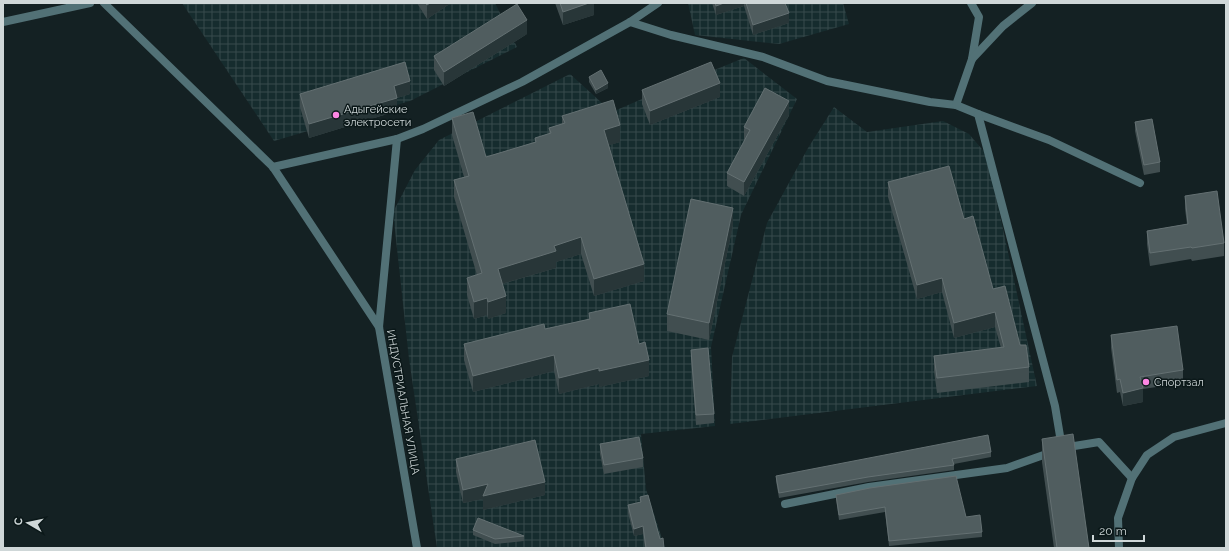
<svg xmlns="http://www.w3.org/2000/svg" width="1229" height="551" font-family="Raleway,sans-serif">
<defs>
<pattern id="industrial-grid" width="8" height="8" patternUnits="userSpaceOnUse"><rect width="8" height="8" fill="#162c2e"/><path d="M0 4h8M4 0v8" fill="none" stroke="#374a4c"/></pattern>
</defs>
<rect width="100%" height="100%" fill="#142123"/>
<g fill="url(#industrial-grid)">
<polygon points="182,3 495,3 517,47 410,101 274,141"/>
<polygon points="688,3 843,3 849,24 779,44 695,35"/>
<polygon points="744,58 797,99 741,215 711,347 715,426 641,434 646,489 665,548 437,548 409,359 393,212 415,170 439,140 570,74 612,112 642,99"/>
<polygon points="834,107 867,132 943,121 969,134 987,155 1037,386 730,424 732,357 767,223 808,148"/>
</g>
<g fill="none" stroke-linecap="round" stroke-linejoin="round">
<g stroke="#527176" stroke-width="8">
<polyline points="104,3 273,167 379,327"/>
<polyline points="971,3 979,17 972,59"/>
<polyline points="3,22 90,3"/>
<polyline points="630,22 671,35 763,57 827,81 930,102 956,105 978,114 1049,140 1140,183"/>
<polyline points="956,105 972,59 1003,26 1032,3"/>
<polyline points="978,114 1055,406 1062,448 1099,442 1132,478"/>
<polyline points="273,167 397,139 423,129 522,82 630,22 658,3"/>
<polyline points="785,504 869,487 1007,468 1052,452"/>
</g>
<g stroke="#527176" stroke-width="8">
<polyline points="397,139 379,327 417,548"/>
<polyline points="1119,548 1118,518 1132,478 1147,455 1174,437 1226,423"/>
</g>
</g>
<g fill="#414e50">
<polygon points="417,3 451,3 427,19"/>
<polygon points="555,3 594,3 594,15 563,25"/>
<polygon points="712,3 785,3 789,23 753,35 744,6 716,15"/>
<polygon points="527,34 444,86 434,70 434,56"/>
<polygon points="589,77 608,88 596,94 589,82"/>
<polygon points="642,90 720,97 650,125 642,104"/>
<polygon points="300,94 410,94 397,98 397,111 309,138 300,107"/>
<polygon points="789,115 744,196 727,186 727,173 745,141 744,140 744,127"/>
<polygon points="562,116 620,142 609,145 644,281 594,296 581,254 556,262 556,268 502,284 506,313 488,319 487,315 474,319 467,295 467,278 477,275 454,197 454,180 464,177 452,135 452,118 486,157 535,142 535,138 549,134 549,128 562,124"/>
<polygon points="1135,122 1160,162 1160,172 1144,175 1135,131"/>
<polygon points="888,182 964,219 993,289 1020,345 1029,367 1029,382 937,393 934,371 934,356 1001,348 995,327 954,338 942,292 917,299 888,197"/>
<polygon points="1185,196 1224,243 1224,256 1192,261 1191,259 1150,266 1147,244 1147,231 1187,224 1185,209"/>
<polygon points="733,225 709,340 667,331 667,314"/>
<polygon points="589,313 639,344 649,376 599,387 599,384 559,394 554,371 473,392 464,360 464,344 545,329 589,319"/>
<polygon points="1111,335 1183,370 1183,383 1143,389 1143,402 1123,406 1120,392 1117,393 1111,348"/>
<polygon points="691,350 714,414 714,423 696,425 691,359"/>
<polygon points="1042,439 1089,548 1054,548 1042,462"/>
<polygon points="600,444 643,458 643,467 604,474 600,454"/>
<polygon points="991,452 991,457 954,464 954,470 868,482 779,498 776,481 776,476"/>
<polygon points="456,459 545,495 483,510 483,499 463,503 456,472"/>
<polygon points="836,495 966,517 982,532 982,537 889,546 885,512 839,520 836,499"/>
<polygon points="640,497 660,539 664,548 645,548 643,534 634,536 628,513 628,505 640,502"/>
<polygon points="473,530 524,536 524,541 495,544 473,535"/>
</g>
<g fill="#283638">
<polygon points="430,3 451,3 427,19 427,5"/>
<polygon points="589,3 594,3 594,15 563,25 563,12"/>
<polygon points="724,3 744,3 744,6 716,15 716,6"/>
<polygon points="789,13 789,23 753,35 753,25"/>
<polygon points="527,20 527,34 444,86 444,72"/>
<polygon points="410,81 410,94 397,98 397,111 309,138 309,124 394,86"/>
<polygon points="608,83 608,88 596,94 596,90"/>
<polygon points="720,83 720,97 650,125 650,111"/>
<polygon points="789,101 789,115 744,196 744,182"/>
<polygon points="620,125 620,142 604,147 604,130"/>
<polygon points="733,208 733,225 709,340 709,323"/>
<polygon points="581,237 581,254 556,262 556,268 498,285 498,269 554,246"/>
<polygon points="644,264 644,281 594,296 594,279"/>
<polygon points="942,278 942,292 917,299 917,285"/>
<polygon points="506,296 506,313 488,319 488,302"/>
<polygon points="487,298 487,315 474,319 474,302"/>
<polygon points="995,312 995,327 954,338 954,323"/>
<polygon points="554,355 554,371 473,392 473,376"/>
<polygon points="649,360 649,376 599,387 599,371"/>
<polygon points="599,368 599,384 559,394 559,378"/>
<polygon points="1143,388 1143,402 1123,406 1123,393"/>
<polygon points="545,482 545,495 483,510 483,499 463,503 463,490 488,484"/>
<polygon points="643,526 643,534 634,536 634,529"/>
</g>
<g fill="#505d5f" stroke="#647072">
<polygon points="425,3 430,3 427,5"/>
<polygon points="560,3 589,3 563,12"/>
<polygon points="715,3 724,3 716,6"/>
<polygon points="746,3 785,3 789,13 753,25"/>
<polygon points="517,4 527,20 444,72 434,56"/>
<polygon points="405,62 410,81 394,86 397,98 309,124 300,94"/>
<polygon points="711,62 720,83 650,111 642,90"/>
<polygon points="601,70 608,83 596,90 589,77"/>
<polygon points="765,88 789,101 744,182 727,173 750,130 744,127"/>
<polygon points="613,100 620,125 604,130 644,264 594,279 581,237 554,246 556,251 498,269 506,296 488,302 487,298 474,302 467,278 482,273 454,180 469,176 452,118 473,112 486,157 536,142 535,138 551,133 549,128 565,123 562,116"/>
<polygon points="1152,119 1160,162 1144,165 1135,122"/>
<polygon points="949,166 964,219 973,216 993,289 1005,286 1020,345 1026,345 1029,367 937,378 934,356 1004,347 995,312 954,323 942,278 917,285 888,182"/>
<polygon points="1217,191 1224,243 1192,248 1191,247 1150,253 1147,231 1188,224 1185,196"/>
<polygon points="691,199 733,208 709,323 667,314"/>
<polygon points="630,304 639,344 645,342 649,360 599,371 599,368 559,378 554,355 473,376 464,344 544,324 545,329 590,319 589,313"/>
<polygon points="1177,326 1183,370 1140,377 1143,388 1123,393 1120,379 1117,380 1111,335"/>
<polygon points="708,348 714,414 696,415 691,350"/>
<polygon points="1073,434 1089,548 1057,548 1042,439"/>
<polygon points="988,435 991,452 952,459 954,465 868,477 779,493 776,476"/>
<polygon points="639,437 643,458 604,465 600,444"/>
<polygon points="535,440 545,482 483,496 488,484 463,490 456,459"/>
<polygon points="956,476 966,517 980,515 982,532 889,541 885,507 839,515 836,495 870,488"/>
<polygon points="648,495 660,539 663,538 664,548 646,548 643,526 634,529 628,505 641,502 640,497"/>
<polygon points="478,518 524,536 495,539 473,530"/>
</g>
<g fill="#fd86e3" stroke="#0b1819" stroke-width="1.5">
<circle cx="336" cy="115" r="4"/>
<circle cx="1146" cy="382" r="4"/>
</g>
<g text-anchor="middle" dominant-baseline="central" stroke-width="3" stroke-linejoin="round" paint-order="stroke">
<g font-size="11" fill="#cfd7d8" stroke="#0b1819" text-anchor="start">
<text x="344" y="109">Адыгейские<tspan x="344" dy="13">электросети</tspan></text>
<text x="1154" y="382">Спортзал</text>
</g>
<g font-size="11" fill="#cfd7d8" stroke="#0b1819">
<text transform="translate(403 402) rotate(80)">ИНДУСТРИАЛЬНАЯ УЛИЦА</text>
</g>
</g>
<rect width="1229" height="551" fill="none" stroke="#cfd7d8" stroke-width="8"/>
<g transform="translate(28 523) rotate(279)" stroke="#0b1819" stroke-width="3" paint-order="stroke">
<path d="M0-3L7 15L0 10L-7 15Z" fill="#cfd7d8"/>
<text y="-6" font-size="11" font-weight="bold" text-anchor="middle" fill="#cfd7d8">С</text>
</g>
<path d="M1093 535v6h51v-6" fill="none" stroke="#cfd7d8" stroke-width="2"/>
<text x="1099" y="535" font-size="12" fill="#cfd7d8" stroke="#0b1819" stroke-width="3" paint-order="stroke">20 m</text>
</svg>
